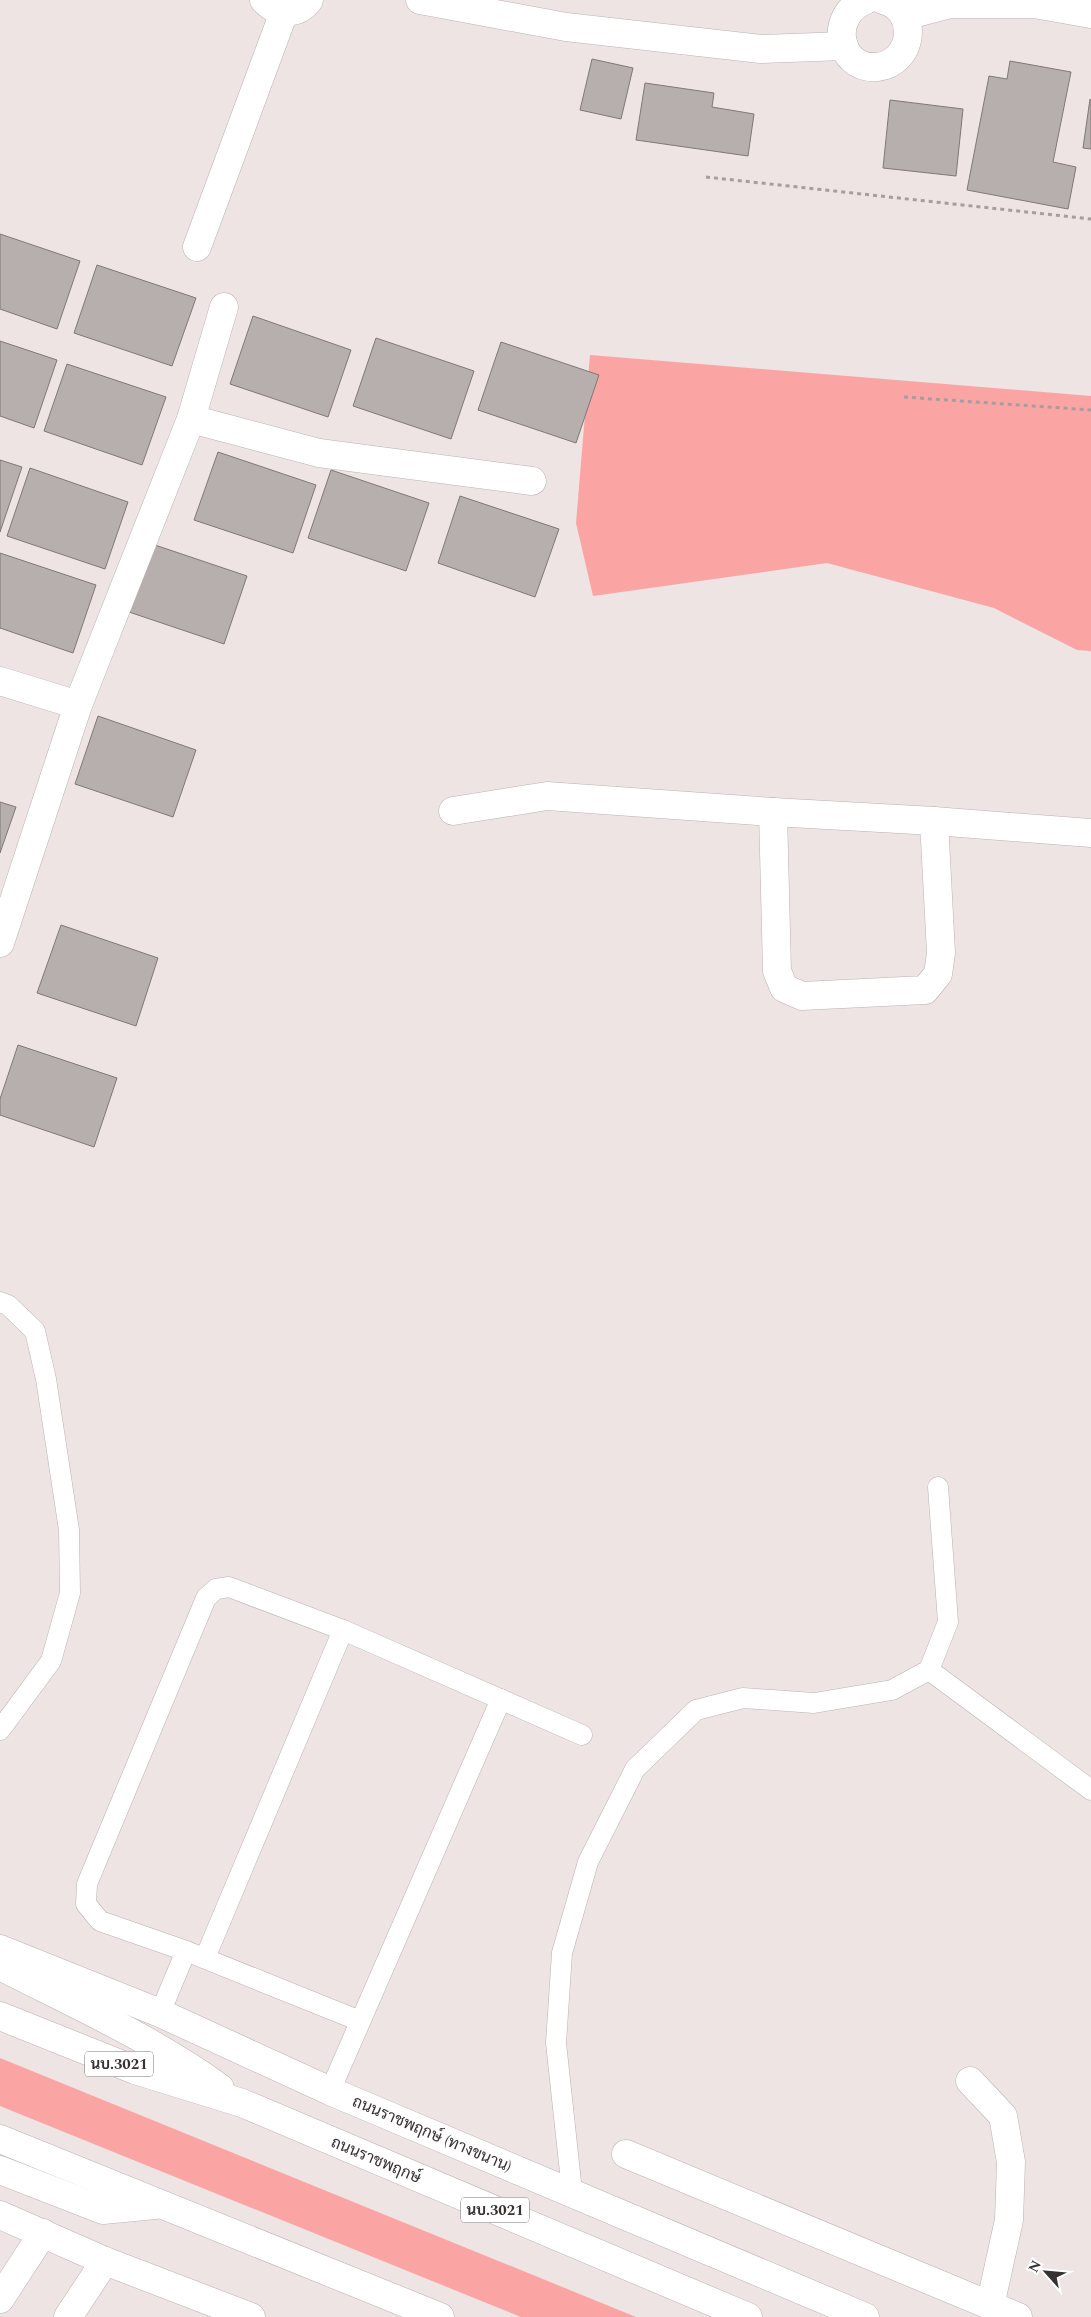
<svg xmlns="http://www.w3.org/2000/svg" width="1091" height="2317" font-family="Spectral,Sarabun,serif">
<rect width="100%" height="100%" fill="#ede4e3"/>
<g fill="#fba4a4">
<polygon points="590,355 1091,396 1091,651 1077,650 994,608 827,563 593,596 576,523"/>
<polygon points="0,2058 636,2317 521,2317 0,2106"/>
</g>
<g fill="#b7aeae" stroke="#807777">
<polygon points="592,59 633,68 621,119 580,110"/>
<polygon points="1010,61 1071,72 1053,162 1076,167 1068,209 967,190 989,76 1007,79"/>
<polygon points="645,83 714,93 712,107 754,114 748,156 636,140"/>
<polygon points="1090,99 1091,100 1091,149 1083,148"/>
<polygon points="890,100 963,109 956,176 883,168"/>
<polygon points="0,234 80,261 57,329 0,309"/>
<polygon points="97,265 196,298 172,366 74,333"/>
<polygon points="253,316 351,350 328,417 230,384"/>
<polygon points="376,338 474,371 451,439 353,406"/>
<polygon points="0,341 57,360 34,428 0,416"/>
<polygon points="501,342 599,375 576,443 478,410"/>
<polygon points="67,364 166,397 142,465 44,431"/>
<polygon points="218,452 316,485 293,553 194,520"/>
<polygon points="0,460 22,467 0,532"/>
<polygon points="30,468 128,502 105,569 7,536"/>
<polygon points="331,470 429,503 406,571 308,538"/>
<polygon points="460,496 559,529 535,597 438,563"/>
<polygon points="149,543 247,576 224,644 126,611"/>
<polygon points="0,553 96,585 73,653 0,628"/>
<polygon points="98,716 196,750 173,817 75,784"/>
<polygon points="0,802 16,807 0,853"/>
<polygon points="61,925 158,958 136,1026 37,993"/>
<polygon points="18,1045 117,1078 94,1147 0,1115 0,1099"/>
</g>
<g fill="none" stroke-linecap="round" stroke-linejoin="round">
<g stroke="#bbb2b2" stroke-width="21">
<g id="lane">
<polyline points="0,1302 8,1305 35,1331 46,1379 69,1530 70,1593 51,1661 0,1730"/>
<polyline points="929,1670 1091,1790"/>
<polyline points="205,1958 343,1630"/>
<polyline points="160,2013 186,1951"/>
<polyline points="360,2021 186,1951 100,1921 86,1904 87,1884 206,1598 216,1589 229,1587 343,1630 582,1735"/>
<polyline points="330,2091 501,1699"/>
<polyline points="572,2191 556,2043 562,1953 588,1862 635,1769 696,1710 743,1698 814,1703 892,1690 929,1670 948,1622 938,1487"/>
</g>
</g>
<g stroke="#bbb2b2" stroke-width="29">
<g id="street">
<path d="M264 0C277 14 297 16 309 0"/>
<polyline points="420,0 566,27 761,49 844,46"/>
<path d="M866 0C828 14 837 70 877 67 914 63 920 10 883 0"/>
<polyline points="905,16 950,4 1034,4 1091,14"/>
<polyline points="197,247 284,12"/>
<polyline points="191,419 319,453 532,481"/>
<polyline points="0,681 78,705"/>
<polyline points="453,811 547,796 773,812 934,821 1091,833"/>
<polyline points="773,812 777,971 784,988 802,996 925,990 938,974 941,953 934,821"/>
<polyline points="0,943 78,705 191,419 224,307"/>
<polyline points="970,2081 1003,2116 1011,2162 1009,2220 990,2306"/>
<polyline points="626,2154 1018,2317"/>
<polyline points="0,2299 43,2233"/>
<polyline points="68,2317 105,2261"/>
</g>
</g>
<g stroke="#bbb2b2" stroke-width="29">
<g id="secondary">
<polyline points="0,1949 160,2013 330,2091 865,2317"/>
<polyline points="0,2215 105,2261 251,2317"/>
</g>
</g>
<g stroke="#bbb2b2" stroke-width="29">
<g id="primary">
<path d="M0 1966C74 2004 153 2039 220 2088"/>
<polyline points="0,2016 135,2070 242,2103 748,2317"/>
<polyline points="0,2139 440,2317"/>
<polyline points="0,2170 103,2210 155,2205"/>
</g>
</g>
<g stroke="#a69e9e" stroke-width="3" stroke-dasharray="4 4" stroke-linecap="butt">
<polyline points="706,177 1091,219"/>
<polyline points="904,397 1091,410"/>
</g>
<use href="#lane" stroke="#fff" stroke-width="20"/>
<use href="#street" stroke="#fff" stroke-width="28"/>
<use href="#secondary" stroke="#fff" stroke-width="28"/>
<use href="#primary" stroke="#fff" stroke-width="28"/>
</g>
<g text-anchor="middle" dominant-baseline="central" stroke-width="5" stroke-linejoin="round" paint-order="stroke">
<g fill="#fff" stroke="#727070" stroke-width="1">
<rect x="85" y="2051.5" width="68" height="25" rx="4"/>
<rect x="461" y="2197.5" width="68" height="25" rx="4"/>
</g>
<g font-size="15" font-weight="bold" fill="#363232">
<text x="119" y="2064">นบ.3021</text>
<text x="495" y="2210">นบ.3021</text>
</g>
<g font-size="16" fill="#363232" stroke="#fff">
<text transform="translate(432 2134) rotate(23)">ถนนราชพฤกษ์ (ทางขนาน)</text>
<text transform="translate(376 2160) rotate(23)">ถนนราชพฤกษ์</text>
</g>
</g>
<g transform="translate(1046 2272) rotate(297)" stroke="#ffffff" stroke-width="4" paint-order="stroke">
<path d="M0-4L9 19L0 12L-9 19Z" fill="#363232"/>
<text y="-8" font-size="14" font-weight="bold" text-anchor="middle" fill="#363232">N</text>
</g>
</svg>
